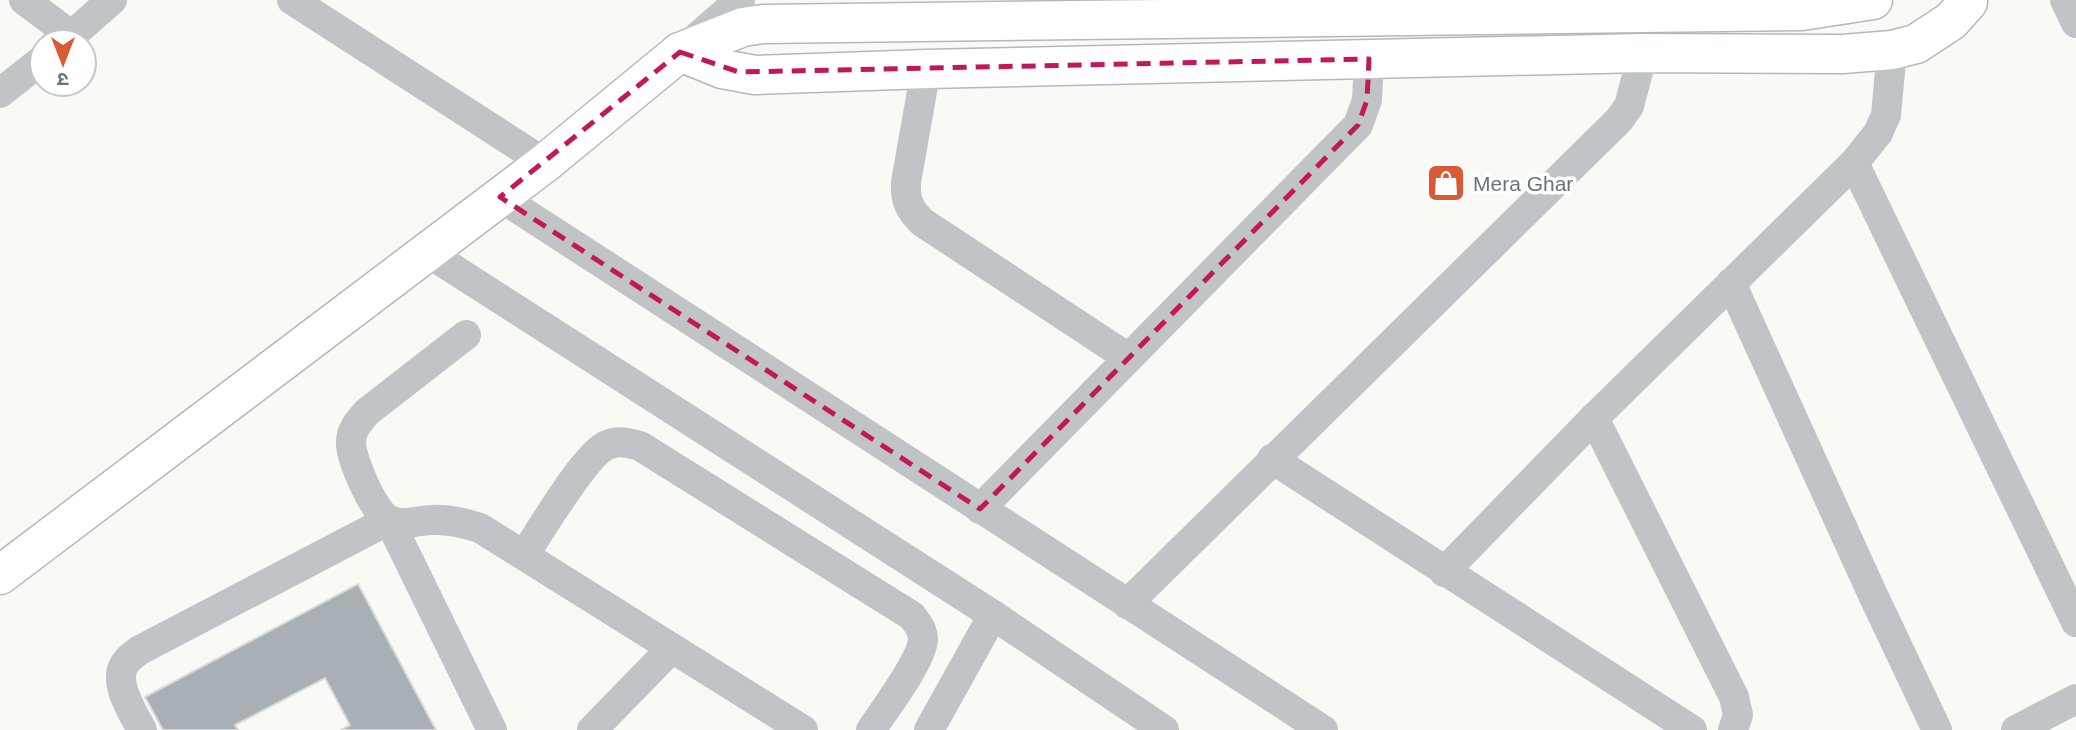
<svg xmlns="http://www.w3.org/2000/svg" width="2076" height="730" font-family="Helvetica,'Noto Sans Devanagari',sans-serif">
<rect width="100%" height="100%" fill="#f9f9f6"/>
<polygon fill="#a8afb5" stroke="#dadad9" stroke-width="2" points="358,584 436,730 341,730 350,725 325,678 235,725 238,730 163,730 145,697"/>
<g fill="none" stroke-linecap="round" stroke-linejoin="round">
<g stroke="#b4b8bc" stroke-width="41">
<g id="major">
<polyline points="680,52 722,69 755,75 926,69 1643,53 1843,54 1892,50 1916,44 1951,21 1968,2"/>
<polyline points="0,575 545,163 680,52 743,27 763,24 1802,11 1873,0"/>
</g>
</g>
<g stroke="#c0c4c7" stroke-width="30">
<polyline points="24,0 72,36"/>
<polyline points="292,0 545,163"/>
<polyline points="2065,0 2076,23"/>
<polyline points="695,39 740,0"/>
<polyline points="64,42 112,0"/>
<path d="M926 69 906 182C905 200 909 209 922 222L1127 357"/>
<polyline points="0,93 42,60"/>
<polyline points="1854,163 2076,622"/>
<polyline points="500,197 1323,730"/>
<polyline points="427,252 993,615 1164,730"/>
<polyline points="1731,283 1873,595 1937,730"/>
<path d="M466 335 367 412C359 421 350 431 351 444 352 461 374 513 389 520 404 527 418 520 432 520 449 519 464 523 480 528L803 730"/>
<polyline points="1594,418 1734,697 1738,715 1733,730"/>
<polyline points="1272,459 1692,730"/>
<polyline points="980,509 1358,125 1367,100 1369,59"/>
<path d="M524 555C540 532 585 454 607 445 619 440 628 443 640 446L912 616C918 624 923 630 923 640 921 662 884 710 871 730"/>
<polyline points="1444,572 1594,418 1854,163 1878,133 1886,115 1892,50"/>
<polyline points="1127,604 1619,120 1629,106 1643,53"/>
<path d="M142 730C133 713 110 679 127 661 130 657 136 653 140 650L389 520 492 730"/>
<polyline points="592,730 672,648"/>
<polyline points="929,730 993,615"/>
<polyline points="2016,730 2076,699"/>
</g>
<use href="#major" stroke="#fff" stroke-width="38"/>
</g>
<path fill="none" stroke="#c2185b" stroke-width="5" stroke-dasharray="14 9" stroke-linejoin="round" d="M680 52 739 72 1369 59 1367 100 1358 125 980 509 500 197Z"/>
<defs>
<g id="shop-square" transform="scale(2.0125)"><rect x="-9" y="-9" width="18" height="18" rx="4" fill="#d95a36" stroke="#fff"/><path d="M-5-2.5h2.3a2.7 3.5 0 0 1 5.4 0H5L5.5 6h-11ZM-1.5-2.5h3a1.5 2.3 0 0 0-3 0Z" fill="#fff"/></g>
</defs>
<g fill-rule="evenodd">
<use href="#shop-square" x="1446" y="183"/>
</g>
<g text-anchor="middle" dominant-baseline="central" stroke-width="7" stroke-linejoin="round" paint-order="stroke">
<g font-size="21" fill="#66747f" stroke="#fff" text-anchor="start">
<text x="1473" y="183">Mera Ghar</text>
</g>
</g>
<g transform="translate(63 63) rotate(180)"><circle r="33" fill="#ffffff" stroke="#c2c7cc" stroke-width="2"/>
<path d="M0-5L12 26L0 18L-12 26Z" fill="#d95a36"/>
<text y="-10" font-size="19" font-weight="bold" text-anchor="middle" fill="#66747f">उ</text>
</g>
</svg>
